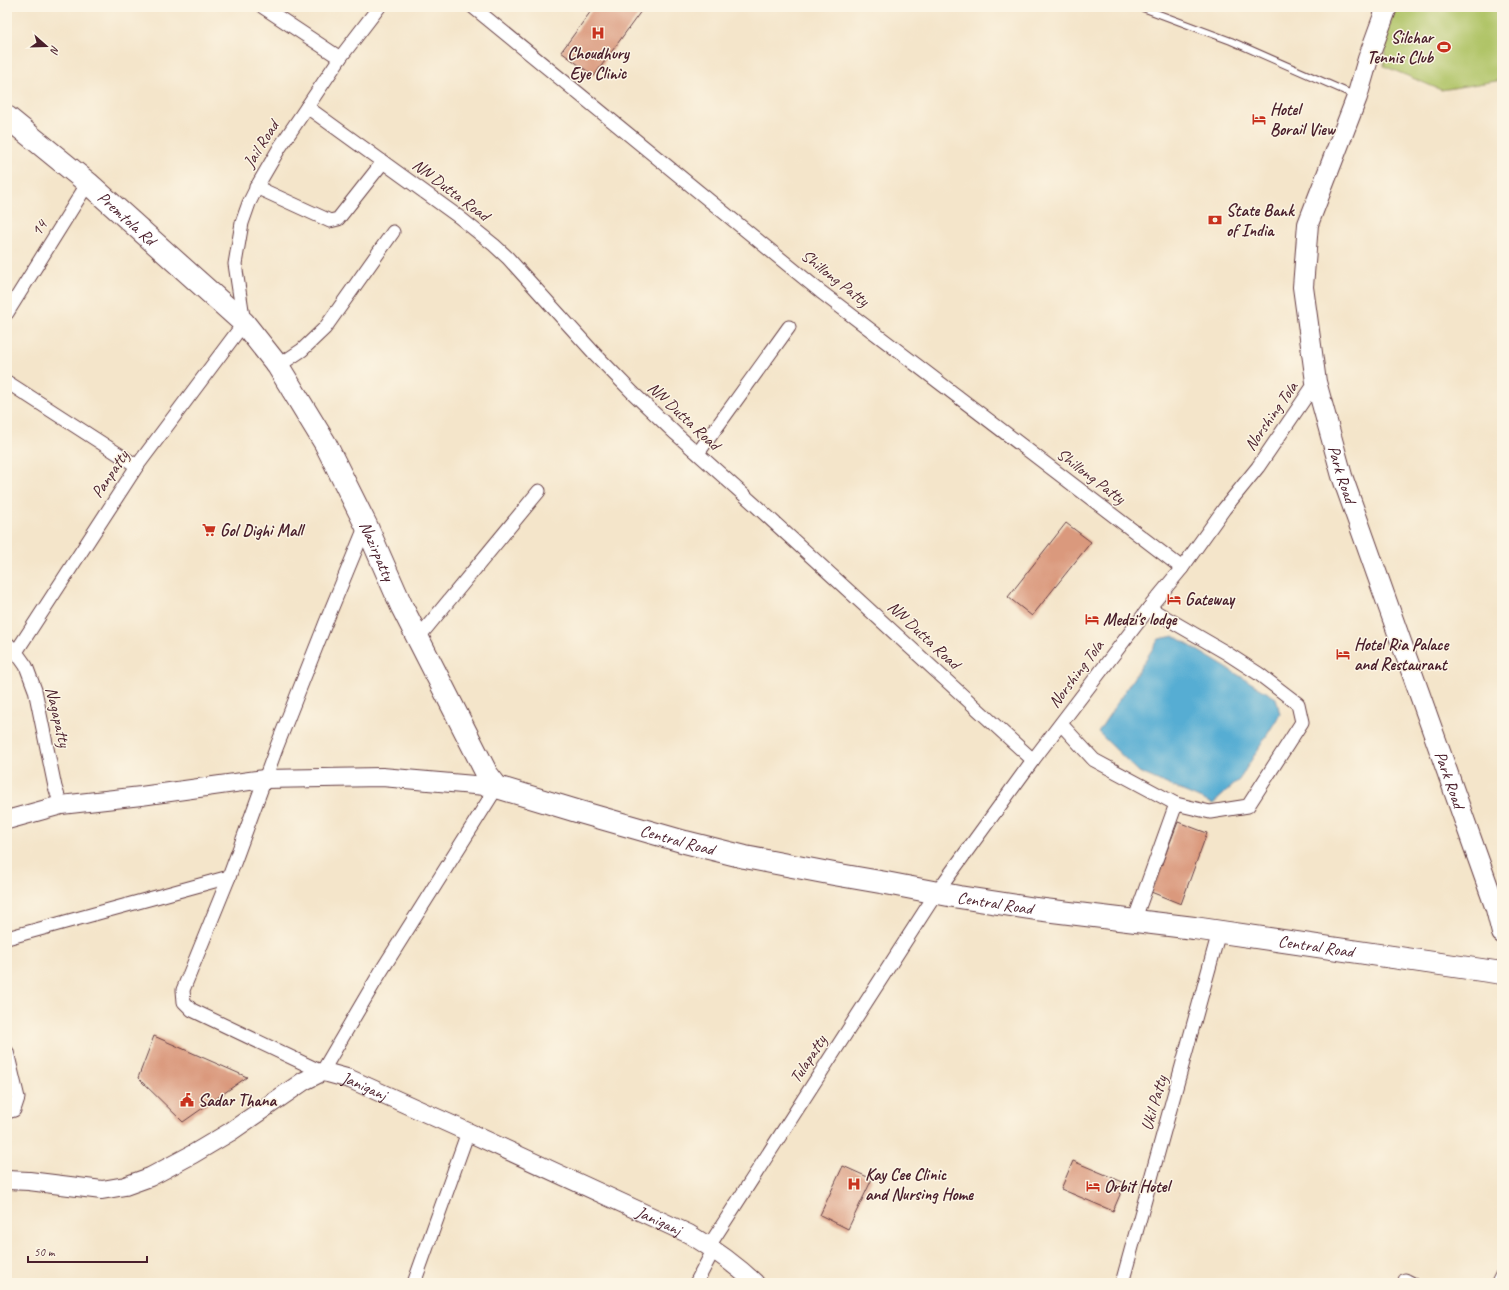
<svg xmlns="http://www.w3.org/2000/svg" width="1509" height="1290" font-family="Caveat,sans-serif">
<rect width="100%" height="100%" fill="#fcf5e5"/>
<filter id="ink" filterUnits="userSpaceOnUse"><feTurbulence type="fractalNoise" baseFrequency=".025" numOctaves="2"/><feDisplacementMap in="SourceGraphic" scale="8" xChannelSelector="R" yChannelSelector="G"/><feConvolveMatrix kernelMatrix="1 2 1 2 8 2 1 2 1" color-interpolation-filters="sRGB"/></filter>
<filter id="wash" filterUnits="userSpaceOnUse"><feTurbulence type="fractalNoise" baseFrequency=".012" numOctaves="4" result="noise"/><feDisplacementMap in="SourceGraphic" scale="16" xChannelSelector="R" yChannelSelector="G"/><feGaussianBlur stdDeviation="0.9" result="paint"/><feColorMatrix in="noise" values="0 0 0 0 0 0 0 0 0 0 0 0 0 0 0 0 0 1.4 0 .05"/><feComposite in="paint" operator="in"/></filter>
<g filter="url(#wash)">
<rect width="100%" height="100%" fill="#f4e5ca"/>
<polygon fill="#b0c468" stroke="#7d724a" points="1396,7 1502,7 1502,80 1441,90 1384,66 1388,29"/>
<polygon fill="#56add3" stroke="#50667f" points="1174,636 1276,698 1280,714 1239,780 1213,804 1139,772 1098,732 1159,639"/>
<g id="blocks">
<g fill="#da997d">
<polygon points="594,7 644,7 594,76 561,52"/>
<polygon points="1066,523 1091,542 1032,616 1008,597"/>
<polygon points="1178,822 1207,833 1181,904 1151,892"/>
<polygon points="154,1036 247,1077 183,1122 138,1078"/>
<polygon points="1073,1161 1125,1183 1113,1211 1061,1189"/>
<polygon points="843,1166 872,1179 848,1229 820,1215"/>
</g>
</g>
</g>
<g filter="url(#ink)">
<use href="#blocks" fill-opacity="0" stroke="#643d43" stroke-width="1"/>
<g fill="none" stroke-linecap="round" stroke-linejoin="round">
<g stroke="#643d43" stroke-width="8">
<polyline id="lane" points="1140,7 1231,41 1354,95"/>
</g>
<g stroke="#643d43" stroke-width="15">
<g id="street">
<polyline points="263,7 340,58"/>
<polyline points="473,7 821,292 1182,568"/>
<polyline points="307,107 459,217 494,245 508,258 594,353 633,393 676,434 754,504 1033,760"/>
<polyline points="256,187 330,221 338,219 383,162"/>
<polyline points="7,313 88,183"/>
<polyline points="278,366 302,350 325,328 393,232"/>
<polyline points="7,382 137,466"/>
<polyline points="698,453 789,327"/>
<polyline points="366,525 326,622 277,746 229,877 183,990 184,1002 192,1010 322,1072 380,973 497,787"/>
<polyline points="418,638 539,491"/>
<polyline points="7,643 16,652 26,666 35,690 55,787 61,805"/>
<polyline points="16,652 137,466 244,323 235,264 242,223 249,203 259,183 280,147 340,58 379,7"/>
<polyline points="1061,724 1094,760 1176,804 1210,812 1248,806 1302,722 1298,704 1259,674 1225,652 1149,608"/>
<polyline points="1134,921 1176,804"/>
<polyline points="7,938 229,877"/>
<polyline points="7,1052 18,1098 14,1110 7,1112"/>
<polyline points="709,1246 937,892 1033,760 1149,608 1182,568 1224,509 1258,467 1316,382"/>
<polyline points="1405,1280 1411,1283"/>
<polyline points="414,1283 468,1132"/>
<polyline points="696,1283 714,1249"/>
<polyline points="1122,1283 1219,932"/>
<polyline points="1498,1283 1502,1275"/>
</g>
</g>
<g stroke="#643d43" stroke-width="20">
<g id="secondary">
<polyline points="7,820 61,805 141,796 264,779 382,777 497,787"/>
<path id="s1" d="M7 1180 29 1181 102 1190 125 1186 150 1177 193 1154 230 1132 304 1081 322 1072 328 1073 350 1079 468 1132 689 1234C714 1249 734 1263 755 1283"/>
</g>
</g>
<g stroke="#643d43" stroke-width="22">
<g id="primary">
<path id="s2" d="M1387 7 1368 59 1357 97 1308 224 1303 287 1316 382 1342 476 1496 909 1502 933"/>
</g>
</g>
<g stroke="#643d43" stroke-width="24">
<g id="highway">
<path id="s3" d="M7 117 88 183 244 323 278 366 325 443 366 525 402 607 487 774 497 787 580 812 685 842 745 857 834 874 886 883 959 897 1036 909 1194 928 1502 973"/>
</g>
</g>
<use href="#lane" stroke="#fff" stroke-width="6"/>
<use href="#street" stroke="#fff" stroke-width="13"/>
<use href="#secondary" stroke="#fff" stroke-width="18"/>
<use href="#primary" stroke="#fff" stroke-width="20"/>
<use href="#highway" stroke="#fff" stroke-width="22"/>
</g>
</g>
<defs>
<g id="hospital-bare" transform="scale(1.08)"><path d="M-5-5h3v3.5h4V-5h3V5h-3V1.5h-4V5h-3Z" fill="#c8321e" stroke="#fcf5e5" stroke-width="2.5" paint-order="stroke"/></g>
<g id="stadium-bare" transform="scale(1.08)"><path d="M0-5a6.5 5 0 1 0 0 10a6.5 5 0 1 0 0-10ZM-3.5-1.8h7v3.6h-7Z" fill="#c8321e" stroke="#fcf5e5" stroke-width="2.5" paint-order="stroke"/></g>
<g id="hotel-bare" transform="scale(1.08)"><path d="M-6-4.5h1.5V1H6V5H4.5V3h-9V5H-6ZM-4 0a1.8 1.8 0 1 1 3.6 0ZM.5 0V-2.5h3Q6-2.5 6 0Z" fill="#c8321e" stroke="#fcf5e5" stroke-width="2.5" paint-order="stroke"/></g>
<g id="bank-bare" transform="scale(1.08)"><path d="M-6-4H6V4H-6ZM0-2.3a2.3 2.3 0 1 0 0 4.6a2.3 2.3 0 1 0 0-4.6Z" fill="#c8321e" stroke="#fcf5e5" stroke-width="2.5" paint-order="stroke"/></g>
<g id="supermarket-bare" transform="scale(1.08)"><path d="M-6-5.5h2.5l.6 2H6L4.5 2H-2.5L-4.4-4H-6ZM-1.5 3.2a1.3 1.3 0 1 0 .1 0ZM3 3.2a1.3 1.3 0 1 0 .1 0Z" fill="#c8321e" stroke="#fcf5e5" stroke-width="2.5" paint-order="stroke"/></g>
<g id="civic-bare" transform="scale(1.08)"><path d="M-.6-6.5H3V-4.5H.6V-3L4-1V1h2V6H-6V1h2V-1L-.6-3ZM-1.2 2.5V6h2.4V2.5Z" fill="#c8321e" stroke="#fcf5e5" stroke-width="2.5" paint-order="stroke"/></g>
</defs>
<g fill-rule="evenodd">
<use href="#hospital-bare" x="598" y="33"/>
<use href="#stadium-bare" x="1444" y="47"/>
<use href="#hotel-bare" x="1259" y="119"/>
<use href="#bank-bare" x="1215" y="220"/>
<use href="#supermarket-bare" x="209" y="530"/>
<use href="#hotel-bare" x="1174" y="599"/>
<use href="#hotel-bare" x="1092" y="619"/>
<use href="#hotel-bare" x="1343" y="654"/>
<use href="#civic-bare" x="187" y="1100"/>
<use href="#hospital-bare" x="854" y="1184"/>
<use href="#hotel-bare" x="1093" y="1186"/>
</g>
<g text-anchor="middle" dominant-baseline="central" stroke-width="3" stroke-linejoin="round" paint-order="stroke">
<g font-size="17" font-weight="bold" fill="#4a1f2b" stroke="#fcf5e5" text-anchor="start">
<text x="1433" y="37" text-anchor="end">Silchar<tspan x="1433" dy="20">Tennis Club</tspan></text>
<text x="598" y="53" text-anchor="middle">Choudhury<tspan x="598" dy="20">Eye Clinic</tspan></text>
<text x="1270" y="109">Hotel<tspan x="1270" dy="20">Borail View</tspan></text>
<text x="1226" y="210">State Bank<tspan x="1226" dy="20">of India</tspan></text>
<text x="220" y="530">Gol Dighi Mall</text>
<text x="1185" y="599">Gateway</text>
<text x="1103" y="619">Medzi's lodge</text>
<text x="1354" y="644">Hotel Ria Palace<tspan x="1354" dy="20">and Restaurant</tspan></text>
<text x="198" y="1100">Sadar Thana</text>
<text x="865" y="1174">Kay Cee Clinic<tspan x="865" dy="20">and Nursing Home</tspan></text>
<text x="1104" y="1186">Orbit Hotel</text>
</g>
<g font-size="17" fill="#4a1f2b" stroke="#fcf5e5">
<text transform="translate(261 144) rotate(-58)">Jail Road</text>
<text transform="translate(451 190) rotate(37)">NN Dutta Road</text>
<text stroke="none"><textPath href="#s3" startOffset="157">Premtola Rd</textPath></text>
<text transform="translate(39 228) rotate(-58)">14</text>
<text transform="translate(835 278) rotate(38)">Shillong Patty</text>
<text transform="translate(684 416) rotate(43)">NN Dutta Road</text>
<text transform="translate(1271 416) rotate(-55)">Norshing Tola</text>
<text transform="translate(110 474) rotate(-56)">Panpatty</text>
<text stroke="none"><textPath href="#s2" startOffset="486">Park Road</textPath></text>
<text transform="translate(1091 476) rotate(37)">Shillong Patty</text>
<text stroke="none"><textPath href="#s3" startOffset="579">Nazirpatty</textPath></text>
<text transform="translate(924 635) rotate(43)">NN Dutta Road</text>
<text transform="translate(1076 674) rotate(-53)">Norshing Tola</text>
<text transform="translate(58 717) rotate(77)">Nagapatty</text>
<text stroke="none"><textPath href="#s2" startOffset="810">Park Road</textPath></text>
<text stroke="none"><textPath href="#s3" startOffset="1032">Central Road</textPath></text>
<text stroke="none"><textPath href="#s3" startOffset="1356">Central Road</textPath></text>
<text stroke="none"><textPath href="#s3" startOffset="1680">Central Road</textPath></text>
<text transform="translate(808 1059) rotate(-57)">Tulapatty</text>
<text stroke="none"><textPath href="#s1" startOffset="392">Janiganj</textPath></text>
<text transform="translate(1154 1103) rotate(-74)">Ukil Patty</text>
<text stroke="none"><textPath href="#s1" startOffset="716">Janiganj</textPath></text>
</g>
</g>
<rect width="1509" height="1290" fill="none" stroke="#fcf5e5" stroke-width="24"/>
<g transform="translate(46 46) rotate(110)" stroke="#fcf5e5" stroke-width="3" paint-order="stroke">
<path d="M0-3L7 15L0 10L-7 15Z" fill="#4a1f2b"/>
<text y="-6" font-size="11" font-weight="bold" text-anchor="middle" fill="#4a1f2b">N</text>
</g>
<path d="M28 1256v6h119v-6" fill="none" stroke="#4a1f2b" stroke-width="2"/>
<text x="34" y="1256" font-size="12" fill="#4a1f2b" stroke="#fcf5e5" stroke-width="3" paint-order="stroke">50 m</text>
</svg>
